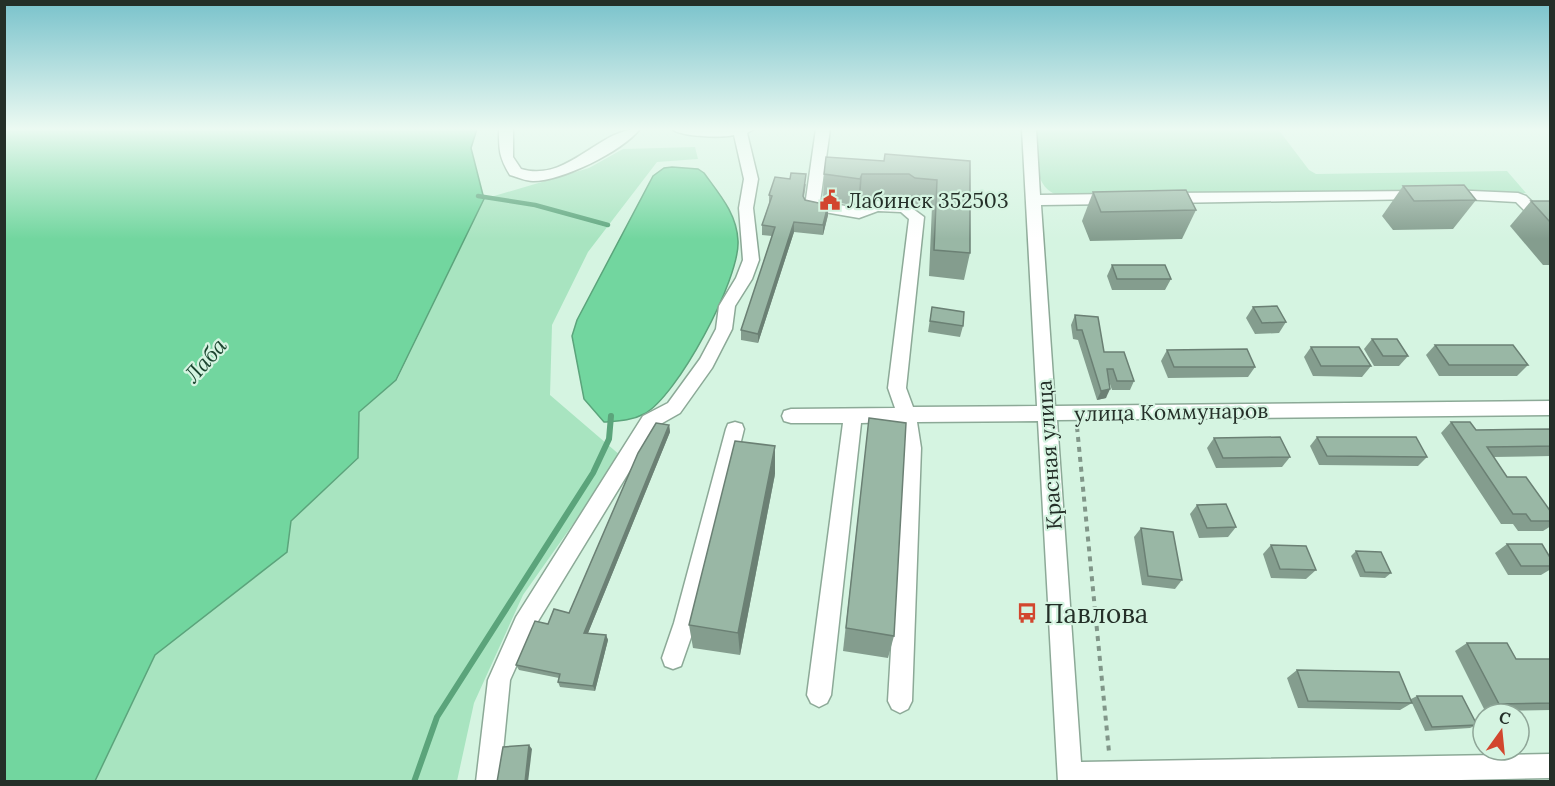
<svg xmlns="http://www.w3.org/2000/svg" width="1555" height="786" font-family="Lora,serif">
<rect width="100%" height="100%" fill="#d5f4e1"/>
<g fill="#a8e4c0">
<path d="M1036 129H1278L1309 170 1316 174 1507 171 1526 193 1061 196C1031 189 1037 154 1036 129Z"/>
<polygon points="695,147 698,159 657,162 588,252 552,325 550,395 621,456 523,595 474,703 457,781 95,782 155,655 287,552 291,521 358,459 359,412 397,380 484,199 589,168 623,149"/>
</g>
<g fill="#72d69f" stroke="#5ba47b" stroke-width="1.5">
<polygon points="5,129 477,129 471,148 484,199 396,380 359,412 358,458 291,521 287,552 155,655 95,781 5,781"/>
<path d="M672 167 698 169 704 173C720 195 737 214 738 241 740 279 677 397 644 414 631 421 618 421 604 422L584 399 572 336 577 320 653 176 664 168Z"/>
</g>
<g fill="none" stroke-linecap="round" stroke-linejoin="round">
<polyline stroke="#5ba47b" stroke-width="4.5" points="478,196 535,205 608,225"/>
<polyline stroke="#5ba47b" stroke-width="6" points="414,782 437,717 593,473 609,439 611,416"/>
<g stroke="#8ca997" stroke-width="3">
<g id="minor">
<path d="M499 129H513V157L521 169C568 183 599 128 640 129 621 152 562 181 533 181 526 181 517 177 510 175 499 157 499 150 499 129Z"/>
<path d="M672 129H754L747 133 758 179 753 208 759 260 752 279 735 306 732 329 712 368 680 413 657 426 532 631 510 680 500 782H476L488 680 516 617 643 416 668 403 700 359 716 329 719 306 736 278 743 260 739 208 744 179 734 135C722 138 681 137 672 129Z"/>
<polygon points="816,129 830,129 820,202 858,208 876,201 905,203 924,217 906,388 913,407 1037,406 1022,129 1036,129 1040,195 1113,194 1120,199 1113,204 1041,205 1055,406 1550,401 1550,415 1057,420 1081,762 1550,754 1550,778 1375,782 1058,782 1038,421 917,422 921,448 912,701 908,709 900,713 892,709 888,701 903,448 898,422 861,423 831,695 827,703 819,707 811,703 807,695 843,423 791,423 784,421 782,416 784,411 791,409 895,408 888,388 909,219 901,212 878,211 859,218 807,209 805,206"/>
<polygon points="1449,190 1518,193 1526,196 1550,219 1550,232 1545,231 1516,202 1444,198 1442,195 1444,192"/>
<polygon points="1419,191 1424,193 1426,196 1424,199 1167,203 1160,198 1167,193"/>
<polygon points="735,422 742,424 744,429 696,623 681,666 673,669 665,666 662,658 674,623 726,429 728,424"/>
</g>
</g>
<polyline stroke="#819689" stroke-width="4" stroke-dasharray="5 5" stroke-linecap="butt" points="1077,427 1109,752"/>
<use href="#minor" fill="#fff" fill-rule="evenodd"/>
</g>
<g fill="#849d8e">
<polygon points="884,161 970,161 970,253 964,280 929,276 932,206 911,204 905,201 860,200 858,206 823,200 824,174"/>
<polygon points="806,184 804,197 805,200 828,205 828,215 823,235 794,232 758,343 741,340 741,330 772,236 762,235 762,225 769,204 769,195"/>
<polygon points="1403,186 1476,200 1453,229 1393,230 1382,216"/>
<polygon points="1093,192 1196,210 1182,239 1090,241 1082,221"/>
<polygon points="1531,201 1551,201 1551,265 1543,265 1510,226"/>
<polygon points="1112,265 1171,279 1165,290 1112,290 1107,276"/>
<polygon points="932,307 963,326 960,337 928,332"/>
<polygon points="1253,307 1286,322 1279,333 1255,334 1246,318"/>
<polygon points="1075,315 1104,352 1134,381 1130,390 1112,390 1108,378 1106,398 1097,400 1078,340 1073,339 1071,325"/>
<polygon points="1372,339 1408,356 1399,366 1374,366 1364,349"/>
<polygon points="1435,345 1528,365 1517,376 1439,376 1426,355"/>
<polygon points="1311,347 1371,366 1362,377 1313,376 1304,357"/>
<polygon points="1167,350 1255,367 1248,377 1168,378 1161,361"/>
<polygon points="869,418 894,636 888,658 843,651"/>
<polygon points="1451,422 1476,430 1551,429 1551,456 1493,457 1507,477 1551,512 1551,526 1543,531 1518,531 1513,524 1501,524 1441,433"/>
<polygon points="669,425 670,432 588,633 606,635 608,640 595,691 560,687 558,682 559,678 519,670 516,665 548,624 569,613"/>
<polygon points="1317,437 1427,457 1418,466 1319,465 1310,446"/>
<polygon points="1214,438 1290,457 1282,467 1216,468 1207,448"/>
<polygon points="775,474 740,655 693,648 689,625"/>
<polygon points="1197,505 1236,527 1228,537 1199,538 1190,514"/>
<polygon points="1141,528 1182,580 1175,589 1142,585 1134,537"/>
<polygon points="1507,544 1551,559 1551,569 1541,575 1508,575 1495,553"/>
<polygon points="1271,545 1316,570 1306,579 1271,578 1263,554"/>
<polygon points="1356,551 1391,573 1385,578 1360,577 1351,556"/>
<polygon points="1467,643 1516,659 1551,659 1551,710 1485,711 1455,651"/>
<polygon points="1297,670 1411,699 1417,696 1477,725 1470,728 1425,731 1412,703 1400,710 1298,708 1287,678"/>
</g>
<g fill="#6b8074">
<polygon points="862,174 860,200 858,206 860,179"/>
<polygon points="828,205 828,215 823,235 823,225"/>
<polygon points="794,222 794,232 758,343 758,334"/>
<polygon points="1110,389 1106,398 1097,400 1101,391"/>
<polygon points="669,425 670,432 586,638 584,633"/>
<polygon points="775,446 775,474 740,655 738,633"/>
<polygon points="606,635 608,640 595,691 593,686"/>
<polygon points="529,745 532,749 528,782 525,782"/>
</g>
<g fill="#99b7a5" stroke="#6b8074" stroke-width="1.5">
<polygon points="885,154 970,161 970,253 934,250 937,180 915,178 909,174 862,174 860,179 824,174 826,157 884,161"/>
<polygon points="791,173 806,174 803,196 805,200 828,205 823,225 794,222 758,334 741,330 775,227 762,225 772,196 769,195 775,177 790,179"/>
<polygon points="1464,185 1476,200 1414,201 1403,186"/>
<polygon points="1186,190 1196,210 1101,212 1093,192"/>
<polygon points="1531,201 1551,201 1551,223"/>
<polygon points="1112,265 1165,265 1171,279 1117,279"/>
<polygon points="1277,306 1286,322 1262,323 1253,307"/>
<polygon points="932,307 964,312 963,326 930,321"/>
<polygon points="1075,315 1098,317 1104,352 1124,352 1134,381 1117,381 1113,369 1107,369 1110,389 1101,391 1082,330 1077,330"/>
<polygon points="1372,339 1397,339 1408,356 1383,356"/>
<polygon points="1435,345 1513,345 1528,365 1449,365"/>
<polygon points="1311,347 1359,347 1371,366 1321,366"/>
<polygon points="1247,349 1255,367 1174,367 1167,350"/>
<polygon points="869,418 906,423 894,636 846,628"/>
<polygon points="1451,422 1470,422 1476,430 1551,429 1551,446 1487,447 1507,477 1526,477 1551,512 1551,521 1531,521 1526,514 1513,514"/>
<polygon points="656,423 669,425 584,633 606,635 593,686 558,682 560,674 516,665 535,621 548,624 554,609 569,613 638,453"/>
<polygon points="1280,437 1290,457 1223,458 1214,438"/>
<polygon points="1317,437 1416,437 1427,457 1327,456"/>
<polygon points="735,441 775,446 738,633 689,625"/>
<polygon points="1226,504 1236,527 1207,528 1197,505"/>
<polygon points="1141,528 1173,532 1182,580 1148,576"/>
<polygon points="1507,544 1542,544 1551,559 1551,566 1521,566"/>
<polygon points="1271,545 1306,546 1316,570 1280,569"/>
<polygon points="1356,551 1381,552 1391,573 1365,572"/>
<polygon points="1467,643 1507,643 1516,659 1551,659 1551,703 1499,704"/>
<polygon points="1297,670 1399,672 1412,703 1308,701"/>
<polygon points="1417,696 1462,696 1477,725 1432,727"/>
<polygon points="529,745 525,782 497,782 503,747"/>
</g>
<linearGradient id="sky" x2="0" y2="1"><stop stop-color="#79c2cb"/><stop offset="0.54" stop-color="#ecfaf2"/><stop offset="1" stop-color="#ecfaf2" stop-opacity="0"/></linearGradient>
<rect width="1555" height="239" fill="url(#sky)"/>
<defs>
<g id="civic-bare" transform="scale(1.62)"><path d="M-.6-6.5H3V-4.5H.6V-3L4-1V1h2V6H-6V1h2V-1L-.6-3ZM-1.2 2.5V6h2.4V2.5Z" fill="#d2462e" stroke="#d5f4e1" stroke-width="2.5" paint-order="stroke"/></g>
<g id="bus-bare" transform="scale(1.62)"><path d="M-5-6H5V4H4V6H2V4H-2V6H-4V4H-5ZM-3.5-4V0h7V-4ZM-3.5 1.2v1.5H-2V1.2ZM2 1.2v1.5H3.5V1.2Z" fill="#d2462e" stroke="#d5f4e1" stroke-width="2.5" paint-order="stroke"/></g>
</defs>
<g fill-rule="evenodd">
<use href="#civic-bare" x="830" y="200"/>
<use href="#bus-bare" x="1027" y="613"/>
</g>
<g text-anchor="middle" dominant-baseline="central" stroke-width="4.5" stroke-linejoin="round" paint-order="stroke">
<g font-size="21" fill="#242f28" stroke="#d5f4e1" text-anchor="start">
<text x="847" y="200">Лабинск 352503</text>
</g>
<g font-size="21" fill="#242f28" stroke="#d5f4e1">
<text transform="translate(1171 412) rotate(-1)">улица Коммунаров</text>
<text transform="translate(1049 455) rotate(-94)">Красная улица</text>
</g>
<g font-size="22" font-style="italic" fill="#1a442e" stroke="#d5f4e1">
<text transform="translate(205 360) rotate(-48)">Лаба</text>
</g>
<g font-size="26" fill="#242f28" stroke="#d5f4e1" text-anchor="start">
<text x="1044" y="613">Павлова</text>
</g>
</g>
<rect width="1555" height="786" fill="none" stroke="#242f28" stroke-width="12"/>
<g transform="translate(1501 732) rotate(15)"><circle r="28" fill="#d5f4e1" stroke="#8ea597" stroke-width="1.5"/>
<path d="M0-4.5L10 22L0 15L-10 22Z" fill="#d2462e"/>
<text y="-9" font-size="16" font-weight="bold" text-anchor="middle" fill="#242f28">С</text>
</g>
</svg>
